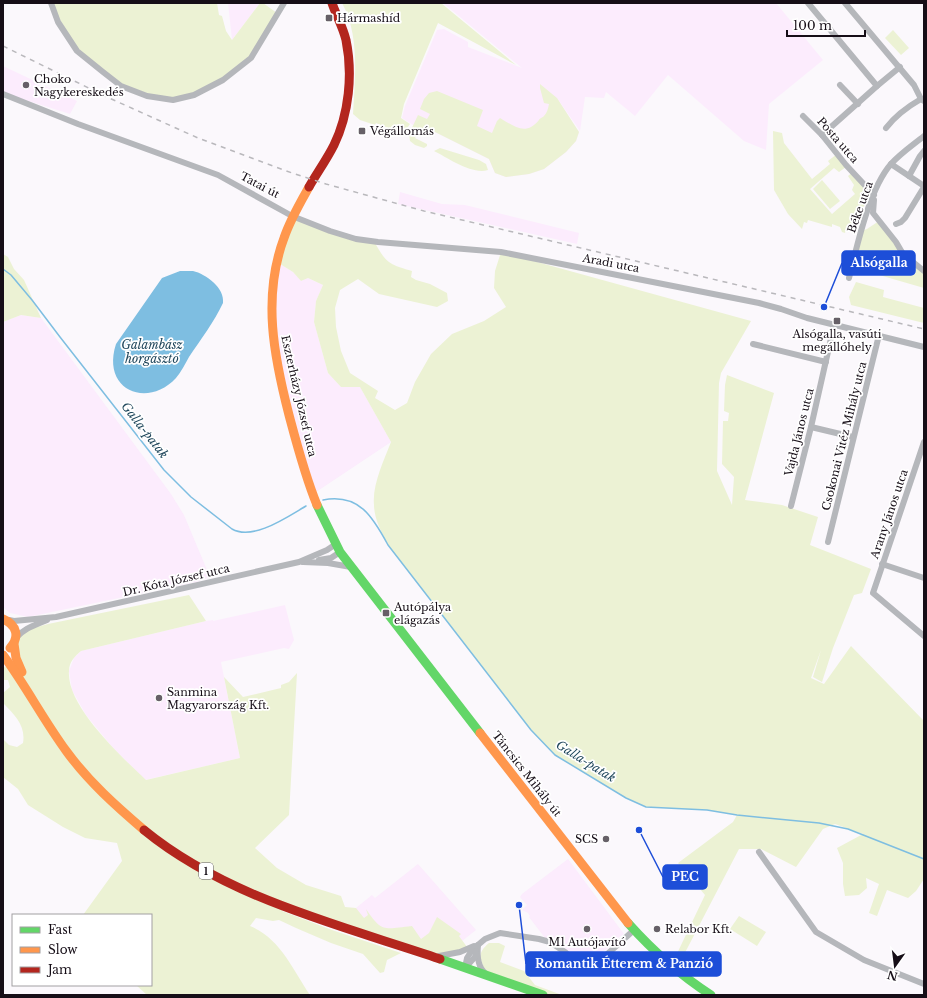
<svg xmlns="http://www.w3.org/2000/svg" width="927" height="998" font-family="'Libre Baskerville',serif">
<rect width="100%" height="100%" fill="#fbf8fc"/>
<g fill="#fcecfd">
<polygon points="228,3 260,3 232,40"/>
<polygon points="443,3 776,3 823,60 769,104 766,150 744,141 668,75 635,116 606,92 604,98 585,97 580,131 557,98 525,71 557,98 579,132 576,141 566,152 544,169 529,174 506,177 495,173 489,159 435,132 413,125 402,118 405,106 437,30 444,29 468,42 468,47 522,68"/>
<polygon points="3,66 77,101 70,114 3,93"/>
<polygon points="400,192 442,204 465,205 579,233 577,244 398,204"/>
<polygon points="280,264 293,272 301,281 308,278 323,285 316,301 314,322 328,373 341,387 360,387 391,442 316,492 308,473 280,365 274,310"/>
<polygon points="21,315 41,318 171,494 184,515 210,577 196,582 28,617 10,613 3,607 3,322"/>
<polygon points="285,605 294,640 289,649 284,648 221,662 240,758 145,780 113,748 86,715 72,690 69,671 74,658 81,651 206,621 213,620 213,621"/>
<polygon points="568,859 624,934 615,940 613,945 586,963 582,962 557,942 545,938 529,917 530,916 528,913 522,910 527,905 520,897 522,894"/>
<polygon points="418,864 476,930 462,941 421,947 355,915 356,908 372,895 375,898"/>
</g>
<g fill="#ecf2d4">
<polygon points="51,3 217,3 219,15 222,16 226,31 232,40 260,3 263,3 277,13 251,58 223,80 194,95 173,100 121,86 77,51"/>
<path d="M342 3H441L516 65 438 23 404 104 401 118 410 124C406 130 404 133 396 133L393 130 376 123 375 125 360 120 353 114C355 79 360 35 342 3Z"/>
<polygon points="893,30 909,48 901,55 885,38"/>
<path d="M540 84 557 98 579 132 576 141 566 152 544 169 529 174 506 177 495 173 489 159 435 132 422 128 415 138 427 144V146L424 148 415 145 410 141 409 134 418 115 427 119 430 114 420 109 424 99 429 93 437 91 483 110 477 126 492 133 497 121 500 118C515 127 526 136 539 120 539 119 543 117 544 116 547 113 548 109 549 104L544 103 540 88Z"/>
<polygon points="773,131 782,133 784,143 812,179 830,164 828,161 837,154 846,167 839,172 834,168 810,189 832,214 855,194 852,190 854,185 848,176 853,172 868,194 857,228 847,225 845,233 842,232 840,227 832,224 832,227 808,220 807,223 804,222 802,229 788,214 774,190"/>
<path d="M440 148 479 160 486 164 488 170C472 175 448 158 434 151Z"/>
<polygon points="822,180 840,201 830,209 813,189"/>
<path d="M292 216 330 231 374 241C386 263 388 264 412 271L411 277 416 280 430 284 447 293 448 301 437 307 379 294 358 279 340 290 335 308 336 327 341 351 350 373 378 391 375 398 395 410 407 403 415 382 431 354 452 334 484 321 506 307 494 288 495 271 501 252 751 321 721 373 719 383 717 471 732 505 734 477 722 464 723 421H728L729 413 724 411 725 385 727 375 774 393 745 500 782 505 818 517 810 545 871 569 862 593 854 595 833 648 822 682 813 677 821 650 811 678 824 684 851 646 924 721V879L916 891 908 898 887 890 877 916 869 913 879 884 866 878 867 888 859 895 845 896 843 884V863L837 848 863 834 835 824 823 829 796 867 761 849H739L677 968 672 964 705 895 678 863 733 822 737 815 707 810 646 807 626 798 555 755 531 730 388 545C382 533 374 519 374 505 372 485 384 460 391 442L360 387H341L328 373 314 322 316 301 323 285 308 278 301 281 293 272 280 264Z"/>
<polygon points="879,221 896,242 924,271 924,288 855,268 849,263 859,232 867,229"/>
<polygon points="3,254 8,257 14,269 24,280 41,318 21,315 3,322"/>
<polygon points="856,282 884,290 883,297 924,308 924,323 851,305 849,297"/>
<path d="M189 595 206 621 81 651C75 656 69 662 69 671 66 706 122 757 146 780L240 758 224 677 243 697 281 688V685L289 682 297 673 289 815 255 848 277 868 306 885 341 896 345 907 356 908 364 918 368 915 366 909C382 933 384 929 412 926L421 939 429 933 437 917 461 934 459 936 467 947 464 949 440 955 283 906 282 911 332 930 401 953 387 960 384 972 380 973 363 954 331 943 296 928 279 920 273 921 256 918 250 926C280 938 293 970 310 995H147L136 985H151V915H83L122 861 117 843 85 838 63 827 28 805 18 789 3 777V739L9 745 17 747 23 743C26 726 15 715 3 703V693L10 687 8 680H3V668L16 661 18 639 30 629 48 624Z"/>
<polygon points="739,916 766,932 757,946 730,929"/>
<path d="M489 943H499L505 946 500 962 524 971 535 985 562 995H547L485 971C480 958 477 953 489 943Z"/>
</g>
<path fill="#7ebee1" d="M180 271C185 271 189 271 193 271 206 274 225 288 223 303 214 322 201 339 189 357 185 364 181 372 176 378 147 409 101 390 116 344L162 278Z"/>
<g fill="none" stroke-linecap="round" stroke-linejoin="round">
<g stroke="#7ebee1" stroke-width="1.5">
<path d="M3 269 11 275 32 300 60 337 164 470 191 497 232 529C253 541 287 517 306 506"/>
<path d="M323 500C359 493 373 517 388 545L531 730 555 755 626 798 646 807 707 810 737 815 819 823 848 829 924 859"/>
</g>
<g stroke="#b5b7bb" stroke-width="6">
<polyline points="51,3 58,22 77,51 103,72 121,86 147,96 173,100 194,95 223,80 251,58 284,3"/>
<polyline points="808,3 877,86"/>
<polyline points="845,3 914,85 921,99 924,101"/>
<polyline points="840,85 858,104"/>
<polyline points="3,94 78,124 218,175 292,216 330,231 356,239 378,242 501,252 759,303 781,309 807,318 924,347"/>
<polyline points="803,116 822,135 846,165 874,195"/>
<path d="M886 128C896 115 907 107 921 99"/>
<polyline points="822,135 877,86 900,67"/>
<polyline points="891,164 909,176 920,156 924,151"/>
<polyline points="909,176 924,186"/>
<polyline points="874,200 873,213 896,242 903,254 924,271"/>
<polyline points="896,224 901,222 905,218 924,187"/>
<path d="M849 278C857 246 869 189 891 164 901 153 913 145 924 136"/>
<polyline points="753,344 826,362"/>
<polyline points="811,427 853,437"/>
<polyline points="924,442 873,593 924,636"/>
<polyline points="791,506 811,427 834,325"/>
<polyline points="828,542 879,335"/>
<polyline points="319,560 331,558 340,552"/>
<polyline points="303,562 328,563 351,567"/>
<polyline points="882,564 924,578"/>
<polyline points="9,620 14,621 56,617 299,562 327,550 336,544"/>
<path d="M16 638C24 628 36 625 47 620"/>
<polyline points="759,852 816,932 864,960 924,984"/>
<path d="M478 945C477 955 477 966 485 973"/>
<polyline points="439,956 460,952 474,946"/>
<polyline points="465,968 467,958 472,950 485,939 500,933 539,939 550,942 565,952 581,967 587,969 594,966 634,930"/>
<polyline points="465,968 475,957 476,951"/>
</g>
<g stroke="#63d668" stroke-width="9">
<polyline points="317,505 340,552 480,733"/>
<path d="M628 923C653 951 680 975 711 995"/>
<polyline points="440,959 543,995"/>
</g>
<g stroke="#ff974d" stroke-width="9">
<path d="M309 187C300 203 290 220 284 238 262 297 274 357 289 415 297 445 305 476 317 505"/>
<path d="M3 619C17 625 20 637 10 648"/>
<polyline points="14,644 16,658 22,672"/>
<path d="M3 655C26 686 44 721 67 752 89 782 116 806 144 830"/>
<polyline points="480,733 628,923"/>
</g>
<g stroke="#b3261e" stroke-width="9">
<path d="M309 187C317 173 327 159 334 145 349 114 353 74 346 40 343 27 336 15 332 3"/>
<path d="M144 830C227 898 340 925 440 959"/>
</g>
<polyline stroke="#b9b8bc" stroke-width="1.5" stroke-dasharray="5 5" stroke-linecap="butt" points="3,46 107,97 198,138 292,173 326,184 424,211 924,329"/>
</g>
<g fill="#666067" stroke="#fff" stroke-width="1.5">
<rect x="325" y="14" width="8" height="8" rx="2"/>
<circle cx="26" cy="85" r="4"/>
<rect x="358" y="127" width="8" height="8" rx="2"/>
<rect x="833" y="317" width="8" height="8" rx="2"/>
<rect x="382" y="609" width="8" height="8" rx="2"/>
<circle cx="159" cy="698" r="4"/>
<circle cx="606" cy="839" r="4"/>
<circle cx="587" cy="929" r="4"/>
<circle cx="657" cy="929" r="4"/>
</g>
<g text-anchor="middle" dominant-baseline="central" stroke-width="3.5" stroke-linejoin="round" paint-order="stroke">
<rect fill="#fff" stroke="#5c565d" stroke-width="1" x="199" y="863" width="14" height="16" rx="3"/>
<g font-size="10" font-weight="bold" fill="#160e17">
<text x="206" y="871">1</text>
</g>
<g font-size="11" fill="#160e17" stroke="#fff" text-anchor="start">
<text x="337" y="18">Hármashíd</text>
<text x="34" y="79">Choko<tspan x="34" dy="13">Nagykereskedés</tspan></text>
<text x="370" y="131">Végállomás</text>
<text x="837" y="334" text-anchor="middle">Alsógalla, vasúti<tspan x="837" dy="13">megállóhely</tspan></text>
<text x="394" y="607">Autópálya<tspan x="394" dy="13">elágazás</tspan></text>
<text x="167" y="692">Sanmina<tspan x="167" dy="13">Magyarország Kft.</tspan></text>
<text x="598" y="839" text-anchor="end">SCS</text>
<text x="665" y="929">Relabor Kft.</text>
<text x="587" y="942" text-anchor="middle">M1 Autójavító</text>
</g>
<g font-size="11" fill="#160e17" stroke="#fff">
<text transform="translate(838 140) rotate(49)">Posta utca</text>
<text transform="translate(260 185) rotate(28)">Tatai út</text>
<text transform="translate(860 207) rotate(-70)">Béke utca</text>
<text transform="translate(611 263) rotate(11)">Aradi utca</text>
<text transform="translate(299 396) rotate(77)">Eszterházy József utca</text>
<text transform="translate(799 432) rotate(-76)">Vajda János utca</text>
<text transform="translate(844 436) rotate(-76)">Csokonai Vitéz Mihály utca</text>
<text transform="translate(889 514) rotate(-71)">Arany János utca</text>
<text transform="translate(176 580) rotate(-13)">Dr. Kóta József utca</text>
<text transform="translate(527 774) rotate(52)">Táncsics Mihály út</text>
</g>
<g font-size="12" font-style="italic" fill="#1f465b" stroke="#fff">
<text x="152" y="344">Galambász<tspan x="152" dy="14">horgásztó</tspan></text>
<text transform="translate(145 430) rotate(52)">Galla-patak</text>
<text transform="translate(586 761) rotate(32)">Galla-patak</text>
</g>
</g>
<path fill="none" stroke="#1d4ed8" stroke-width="1.5" d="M824 307L842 263M639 830L663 877M519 905L526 964"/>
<g fill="#1d4ed8" stroke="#fff" stroke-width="1.5">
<circle cx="824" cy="307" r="4"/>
<circle cx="639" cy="830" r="4"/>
<circle cx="519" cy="905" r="4"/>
</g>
<g fill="#1d4ed8" stroke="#1d4ed8" stroke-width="1.5">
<rect x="842" y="251" width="73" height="24" rx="4"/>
<rect x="663" y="865" width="44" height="24" rx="4"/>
<rect x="526" y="952" width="195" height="24" rx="4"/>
</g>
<g font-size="12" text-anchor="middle" font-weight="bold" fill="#fff">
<text x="879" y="267">Alsógalla</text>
<text x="685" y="881">PEC</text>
<text x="624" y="968">Romantik Étterem &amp; Panzió</text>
</g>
<rect width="927" height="998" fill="none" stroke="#160e17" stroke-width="8"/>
<rect x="12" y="914" width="140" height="72" fill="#ffffff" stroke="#a29fa2"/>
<rect x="20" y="927" width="20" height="6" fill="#63d668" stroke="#a29fa2"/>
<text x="48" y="934" font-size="12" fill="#160e17">Fast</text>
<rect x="20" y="947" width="20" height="6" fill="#ff974d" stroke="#a29fa2"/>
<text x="48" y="954" font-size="12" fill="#160e17">Slow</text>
<rect x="20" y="967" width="20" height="6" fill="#b3261e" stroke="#a29fa2"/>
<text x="48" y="974" font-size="12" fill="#160e17">Jam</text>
<g transform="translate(895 966) rotate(194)" stroke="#ffffff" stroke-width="3" paint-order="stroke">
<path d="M0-3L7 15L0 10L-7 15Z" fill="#160e17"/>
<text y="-6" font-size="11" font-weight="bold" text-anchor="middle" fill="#160e17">N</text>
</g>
<path d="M787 30v6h78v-6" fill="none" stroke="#160e17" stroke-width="2"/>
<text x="793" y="30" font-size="12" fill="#160e17" stroke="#ffffff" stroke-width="3" paint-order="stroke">100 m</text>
</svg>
